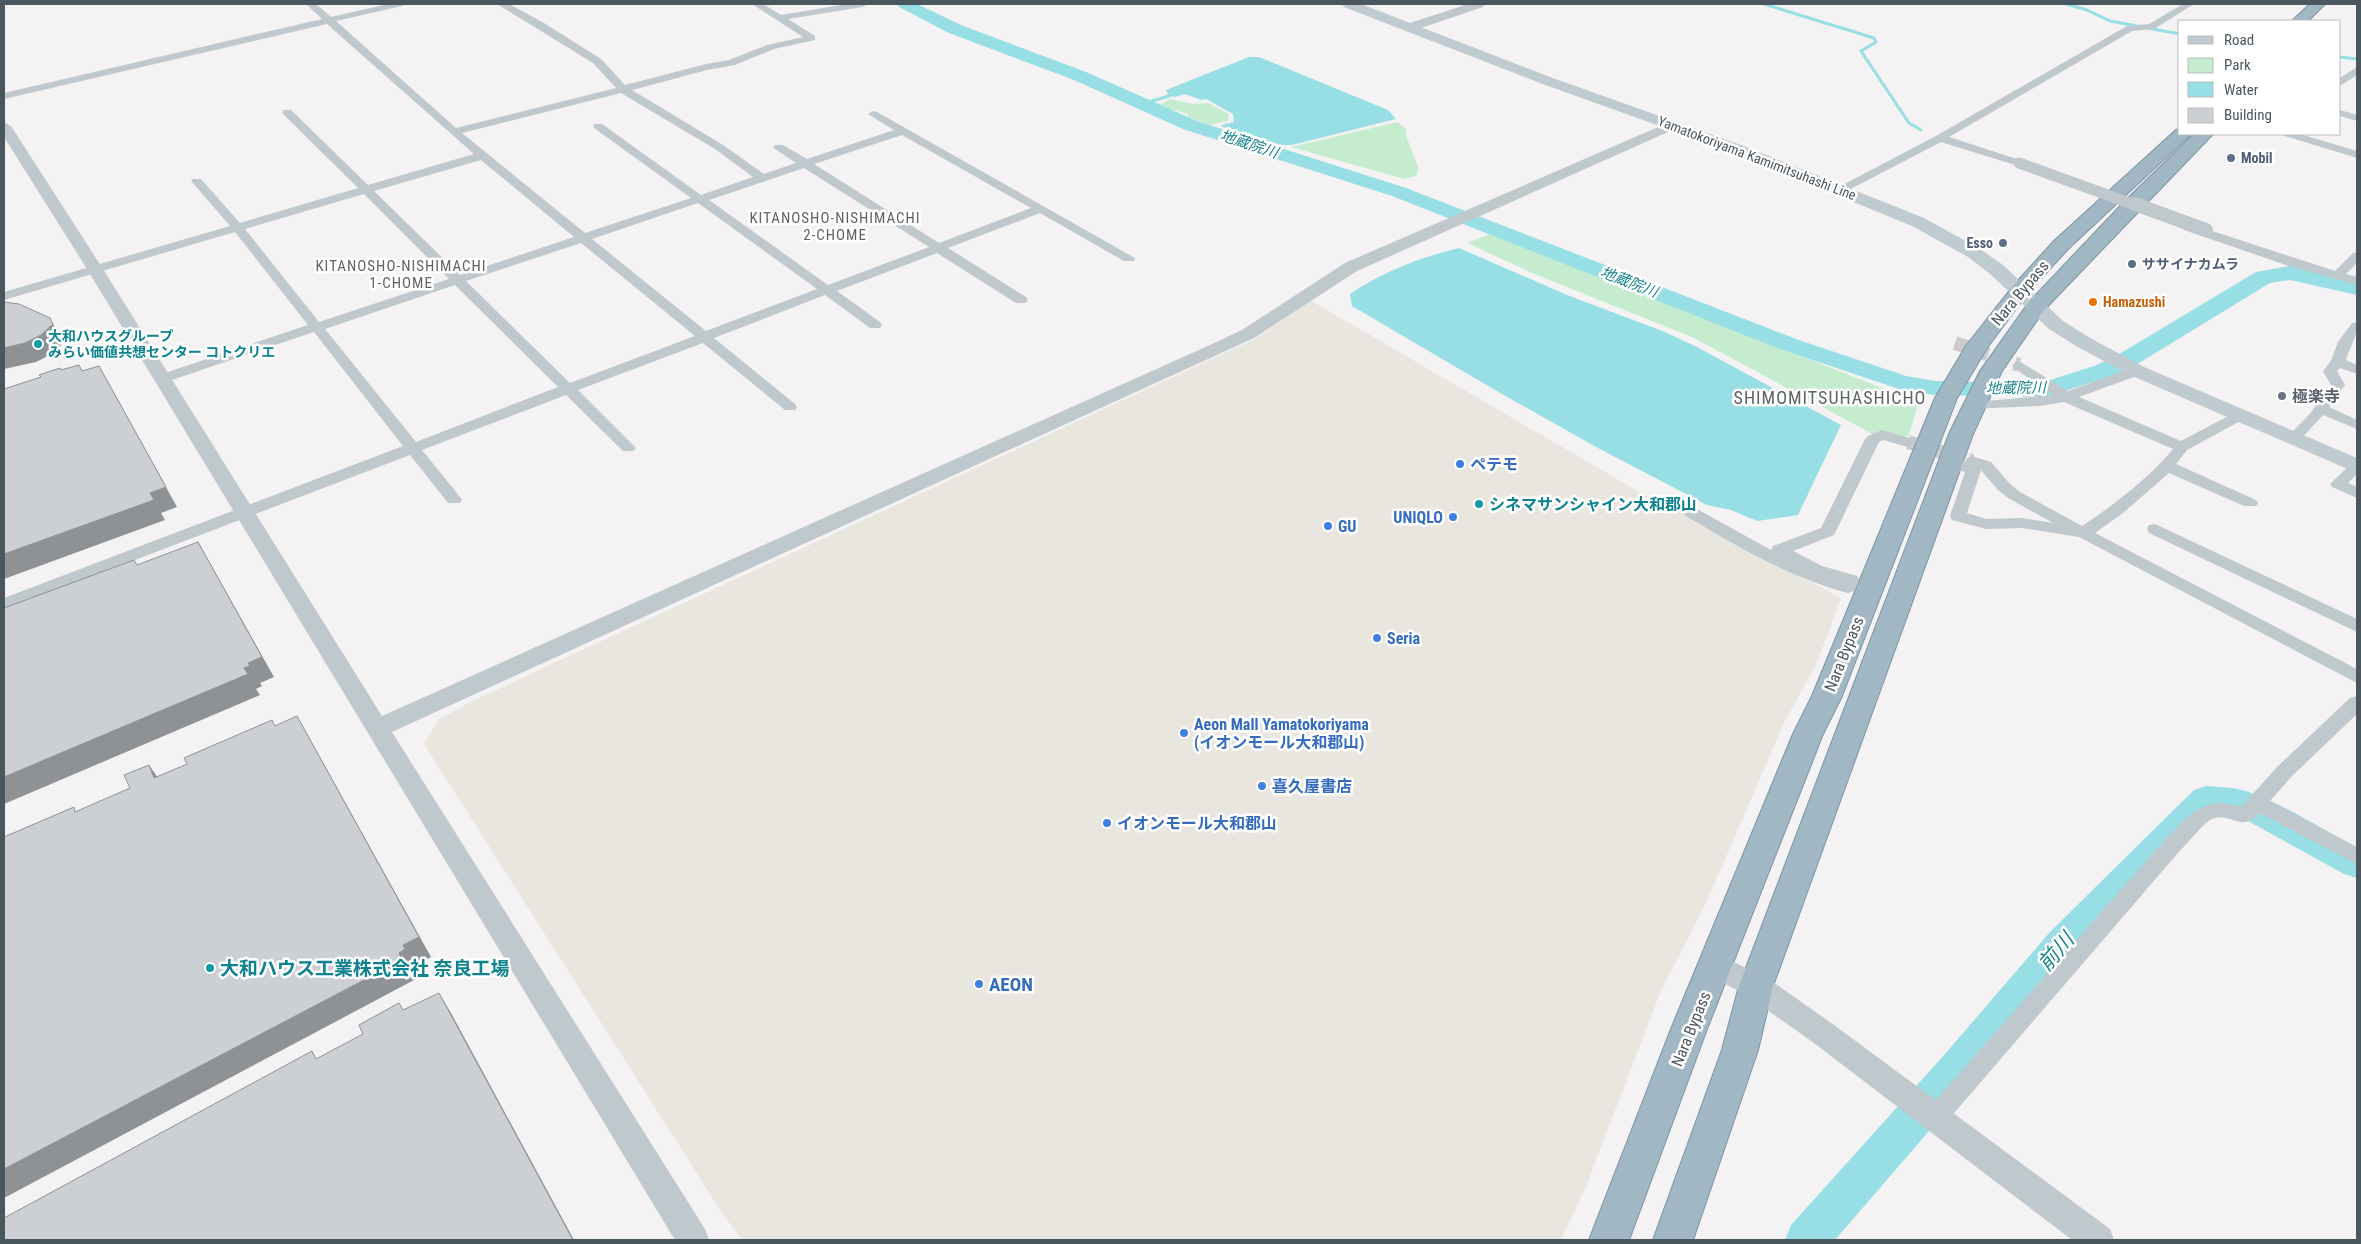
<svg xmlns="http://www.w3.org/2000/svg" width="2361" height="1244" font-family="'Roboto Condensed','Noto Sans JP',sans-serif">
<rect width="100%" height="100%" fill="#f4f2f2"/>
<polygon fill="#e9e6e0" points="1310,300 1672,511 1676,510 1841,598 1817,663 1784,723 1706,903 1660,993 1585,1189 1561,1240 742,1240 722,1213 424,744 438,720 472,701 1255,339"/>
<g fill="#c6ecd0">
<polygon points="1170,99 1193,104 1208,103 1229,114 1228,121 1210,125 1188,117 1188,114 1158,106"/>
<polygon points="1398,122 1406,129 1406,136 1419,169 1416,176 1404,179 1291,147"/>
<polygon points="1490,234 1890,391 1917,407 1909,436 1876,436 1694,338 1537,275 1467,243"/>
</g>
<g fill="#97dfe5">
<polygon points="1249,57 1259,57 1388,110 1396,119 1292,145 1281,145 1223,127 1221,125 1234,122 1233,114 1206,99 1201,100 1185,94 1175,97 1169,96 1166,90"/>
<path d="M1459 248 1567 295 1665 332 1697 347 1841 425 1798 515 1757 521 1731 510 1707 505 1598 448 1495 390 1352 306 1350 294C1384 271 1419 258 1459 248Z"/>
</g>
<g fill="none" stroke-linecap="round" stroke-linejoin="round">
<g stroke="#97dfe5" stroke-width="3">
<polyline points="1764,4 1874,38 1876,42 1861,51 1909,123 1921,130"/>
<polyline points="2066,4 2087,10 2110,21 2180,34"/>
<polyline points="2340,57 2357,59"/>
<polyline points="1142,104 1169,96"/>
</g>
<g fill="#97dfe5" fill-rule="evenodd">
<polygon points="897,4 917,4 961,25 1086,72 1197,121 1406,188 1796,339 1906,376 1935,381 2041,383 2097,365 2121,353 2256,272 2290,266 2357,281 2357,295 2290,280 2270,283 2139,363 2115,375 2052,395 2043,397 1935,395 1902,390 1780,349 1392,196 1183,129 1074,80 949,33 899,7"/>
<path d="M2206 786C2215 787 2224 787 2233 788 2266 793 2325 831 2357 848V878L2344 874 2250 822 2230 814 2214 812 2076 954 1973 1080 1835 1240H1785L1791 1225 1945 1054 2050 932 2194 790Z"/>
</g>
<g stroke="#cacbcd" stroke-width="14" stroke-dasharray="14 7" stroke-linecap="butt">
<polyline points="1955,343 2019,365"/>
<polyline points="1908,442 1972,461"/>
</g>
<g stroke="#7a95a7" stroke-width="2">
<g id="trunk">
<polygon points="2310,4 2325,4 2308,21 2292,21"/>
<polygon points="2180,129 2180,134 2191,134 2068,249 2027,294 1987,348 1957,398 1842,696 1823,734 1707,1029 1629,1240 1589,1240 1671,1029 1793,734 1812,696 1935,398 1966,346 2013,286 2054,241 2176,130"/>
<polygon points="2194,134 2213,134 2044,310 2002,371 1973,434 1773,986 1758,1050 1693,1240 1653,1240 1722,1050 1739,986 1949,434 1980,371 2029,302 2124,202"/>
</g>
</g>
<g fill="#bfc8cd" fill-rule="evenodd">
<path d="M306 4H316L331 17 388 4H404L402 6 336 21 456 128 616 88 593 63 497 4H509L544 23 601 59 625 85 706 64 729 60 767 45 803 37 752 4H763L781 15 847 4H868L863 7 788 19 815 36V40L774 49 735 65 707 70 632 90 723 145 764 174 796 163 775 149 773 147 775 145H783L807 159 894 130 868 114 873 111 877 112 1135 258 1134 261H1124L1040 213 948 248 1026 297 1028 300 1026 303H1016L937 253 837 291 880 322 882 325 880 328H870L825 295 714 338 795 404 797 407 795 410H785L703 343 578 390 636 448 633 451H623L566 395 422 450 460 497 462 500 460 503H448L410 455 4 610V598L403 446 314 332 166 382H156L154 379 156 376 308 325 235 232 4 300V292L230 226 193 183 191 181 193 179H201L240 223 358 188 283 114V110H291L368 185 474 154 327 24 4 99V93L322 19ZM621 93 715 149 753 177 701 195 602 124H594V128L691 198 585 233 462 133ZM902 135 1031 208 939 243 814 164ZM481 160 574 237 460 275 374 191ZM804 168 929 247 828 285 709 200ZM364 194 449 279 319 322 245 229ZM698 203 817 289 706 331 592 239ZM581 243 695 336 570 383 466 281ZM455 285 558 387 416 442 325 329Z"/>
<polygon points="2183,4 2194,4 2154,29 2132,31 1949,137 2023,161 2025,163 2023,165 2015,165 1941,142 1843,193 1839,194 1833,190 1936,136 2127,26 2149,24"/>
<polygon points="2357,67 2357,75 2340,86 2340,78"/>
<polygon points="2340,110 2357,115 2357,121 2340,116"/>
<polygon points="2283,134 2300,134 2357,151 2357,158 2285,136"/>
<polygon points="2188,223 2335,271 2353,253 2357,252 2357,263 2346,274 2357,277 2357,285 2289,266 2184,230 2182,227"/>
<path d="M2357 322C2358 336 2350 346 2346 360L2357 365V374L2340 368 2337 371 2345 385 2329 407 2357 420V429L2323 415 2298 442H2288L2285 439 2309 415 2331 385 2323 371 2331 361 2338 342 2352 323Z"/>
<path d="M2019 361 2068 391 2132 368H2142L2144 371 2142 374 2079 397 2181 441 2234 413H2244L2246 416 2244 419 2187 450 2176 464 2256 500 2258 503 2256 506H2244L2169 473 2123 513 2095 533 2357 669V683L2079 537 2022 528 1986 529 1952 520 1950 516 1965 472 1949 466 1946 463 1949 460 1954 458 1965 462 1967 458 1972 456 1991 462 2010 484 2020 492 2082 526C2115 504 2148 479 2173 449L2064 402 2040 406 1969 409 1967 406 1969 403 1974 402 2053 395 2014 368 2012 365ZM1979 468 1998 490 2008 498 2053 523 2022 518 1986 519 1967 513 1981 470Z"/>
<path d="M1882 430 1913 439 1916 442 1908 447 1883 440 1879 442 1834 535 1793 551 1822 566 1857 576 1859 580 1854 591 1848 593C1786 576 1731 543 1676 510L1674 507 1676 504H1688L1771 550 1773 546 1821 528 1865 439 1868 436Z"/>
<polygon points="2357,461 2357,474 2348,483 2357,487 2357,498 2332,487 2330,484 2352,463"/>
<polygon points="2155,524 2357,619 2357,632 2149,533 2147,529 2149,525"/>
<path d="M2357 696V714L2291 777 2270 801 2357 847V864L2259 813C2240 835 2230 809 2210 820 2200 827 2186 845 2177 854L1943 1126 1935 1129 1927 1126 1923 1118 1927 1110 2163 842C2189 817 2201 794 2241 807L2277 767 2350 698Z"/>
</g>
<g fill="#bfc8cd" fill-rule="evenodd">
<polygon points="1468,4 1485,4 1483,7 1415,30 1407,30 1405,27 1407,24"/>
<polygon points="1672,121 1677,122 1679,125 1677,128 1357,271 1254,338 392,732 705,1229 709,1240 675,1240 87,269 4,137 4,122 11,126 103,269 382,716 1210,345 1242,330 1345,263"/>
<polygon points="1716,954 1766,977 1834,1025 2110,1229 2114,1240 2072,1240 1814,1043 1746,995 1706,974 1702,966 1706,958"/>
</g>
<polygon fill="#c0cad1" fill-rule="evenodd" points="1342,4 1361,4 1550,77 1741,145 1924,218 1980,249 2003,265 2063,321 2090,338 2144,367 2357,458 2357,473 2130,375 2076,346 2049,329 1989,273 1968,257 1912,226 1729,151 1540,83 1344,7"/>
<use href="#trunk" fill="#a2b7c4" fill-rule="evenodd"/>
<polyline stroke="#bfc8cd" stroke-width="11" points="2019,163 2138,206"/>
<polyline stroke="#bfc8cd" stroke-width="14" points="2135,204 2206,230"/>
</g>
<g fill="#8f9294">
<polygon points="53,324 64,342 52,354 36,362 4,369 4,348"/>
<polygon points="99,366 177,507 161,513 165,520 4,579 4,554 150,493"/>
<polygon points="198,542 274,677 260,683 262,686 256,689 260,695 4,804 4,777 244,668"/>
<polygon points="297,716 431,957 415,966 417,970 411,973 414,980 4,1198 4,1169 399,953"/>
<polygon points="149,765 163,785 154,778"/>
<polygon points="439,993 451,1013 574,1240 573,1240"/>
</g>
<g fill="#ccd0d4" stroke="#8f9294">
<polygon points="4,302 19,304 50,318 53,324 41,335 25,343 4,348"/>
<polygon points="79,365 82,371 99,366 166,487 150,493 154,500 4,554 4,389 41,377 39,375 60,368 61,370"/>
<polygon points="198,542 262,657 248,663 250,666 244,668 248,674 4,777 4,608 134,560 137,565"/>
<polygon points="297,716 419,937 403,945 405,949 399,953 402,960 4,1169 4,837 74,807 75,812 130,788 124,775 149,765 154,778 187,764 184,758 272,720 275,726"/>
<polygon points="439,993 573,1240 4,1240 4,1218 312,1051 316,1059 363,1034 359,1025 399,1003 403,1010"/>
</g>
<g fill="#5c6f8a" stroke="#fff" stroke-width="2">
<circle cx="2231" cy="158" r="5"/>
<circle cx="2003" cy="243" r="5"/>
<circle cx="2132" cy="264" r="5"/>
</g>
<circle fill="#e8710a" stroke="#fff" stroke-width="2" cx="2093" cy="302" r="5"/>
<g fill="#0f9aa8" stroke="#fff" stroke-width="2">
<circle cx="38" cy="344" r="5"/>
<circle cx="1479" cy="504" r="5"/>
<circle cx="210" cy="968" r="5"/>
</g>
<circle fill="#6b7280" stroke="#fff" stroke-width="2" cx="2282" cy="396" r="5"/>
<g fill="#3f7fe0" stroke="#fff" stroke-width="2">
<circle cx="1460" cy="464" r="5"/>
<circle cx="1453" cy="517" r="5"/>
<circle cx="1328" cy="526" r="5"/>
<circle cx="1377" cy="638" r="5"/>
<circle cx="1184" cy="733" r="5"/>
<circle cx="1262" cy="786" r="5"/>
<circle cx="1107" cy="823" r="5"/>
<circle cx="979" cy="984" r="5"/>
</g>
<g text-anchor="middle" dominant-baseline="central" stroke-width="5" stroke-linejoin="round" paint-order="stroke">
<g font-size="14" fill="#4b575e" stroke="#fff">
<text transform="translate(1757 158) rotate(21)">Yamatokoriyama Kamimitsuhashi Line</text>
</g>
<g font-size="14" font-weight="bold" fill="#4e5e75" stroke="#fff" text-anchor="start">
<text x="2241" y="158">Mobil</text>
<text x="1993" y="243" text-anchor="end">Esso</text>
<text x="2142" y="264">ササイナカムラ</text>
</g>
<g font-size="14" font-weight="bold" fill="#c56008" stroke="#fff" text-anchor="start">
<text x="2103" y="302">Hamazushi</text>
</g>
<g font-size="14" font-weight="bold" fill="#0d838f" stroke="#fff" text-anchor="start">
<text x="48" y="336">大和ハウスグループ<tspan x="48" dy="16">みらい価値共想センター コトクリエ</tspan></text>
</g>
<g font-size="15" font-style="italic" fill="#1a838b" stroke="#fff">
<text transform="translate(1249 144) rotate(18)">地蔵院川</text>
<text transform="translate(1629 282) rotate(21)">地蔵院川</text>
<text transform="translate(2016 388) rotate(-1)">地蔵院川</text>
</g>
<g font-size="15" letter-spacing="1" fill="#5f6366" stroke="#fff">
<text x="835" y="218">KITANOSHO-NISHIMACHI<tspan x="835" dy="17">2-CHOME</tspan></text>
<text x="401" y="266">KITANOSHO-NISHIMACHI<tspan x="401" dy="17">1-CHOME</tspan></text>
</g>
<g font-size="16" fill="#4b575e" stroke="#fff">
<text transform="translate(2020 293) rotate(-50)">Nara Bypass</text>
<text transform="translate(1844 654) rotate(-68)">Nara Bypass</text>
<text transform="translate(1691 1029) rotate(-68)">Nara Bypass</text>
</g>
<g font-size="16" font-weight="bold" fill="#5b616d" stroke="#fff" text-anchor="start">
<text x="2292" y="396">極楽寺</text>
</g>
<g font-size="16" font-weight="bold" fill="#366cbe" stroke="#fff" text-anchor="start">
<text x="1470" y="464">ペテモ</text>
<text x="1443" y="517" text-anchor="end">UNIQLO</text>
<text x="1338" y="526">GU</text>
<text x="1387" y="638">Seria</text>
<text x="1194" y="724">Aeon Mall Yamatokoriyama<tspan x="1194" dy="18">(イオンモール大和郡山)</tspan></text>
<text x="1272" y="786">喜久屋書店</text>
<text x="1117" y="823">イオンモール大和郡山</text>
</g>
<g font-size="16" font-weight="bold" fill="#0d838f" stroke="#fff" text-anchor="start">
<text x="1489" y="504">シネマサンシャイン大和郡山</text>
</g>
<g font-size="18" letter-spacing="1" fill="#5f6366" stroke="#fff">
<text x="1830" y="397">SHIMOMITSUHASHICHO</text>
</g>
<g font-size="19" font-weight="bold" fill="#0d838f" stroke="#fff" text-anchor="start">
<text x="220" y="968">大和ハウス工業株式会社 奈良工場</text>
</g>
<g font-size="19" font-weight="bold" fill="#366cbe" stroke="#fff" text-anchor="start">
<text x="989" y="984">AEON</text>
</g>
<g font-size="21" font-style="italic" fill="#1a838b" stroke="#fff">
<text transform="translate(2056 952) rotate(-49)">前川</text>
</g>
</g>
<rect width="2361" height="1244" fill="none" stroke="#4b575e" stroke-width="10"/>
<rect x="2178" y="20" width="162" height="115" fill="#ffffff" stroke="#b7bcbf"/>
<rect x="2188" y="36" width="25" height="8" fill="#c0cad1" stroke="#b7bcbf"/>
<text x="2224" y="45" font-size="15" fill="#4b575e">Road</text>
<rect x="2188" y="58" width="25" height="15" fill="#c6ecd0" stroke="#b7bcbf"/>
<text x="2224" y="70" font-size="15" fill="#4b575e">Park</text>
<rect x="2188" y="82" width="25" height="15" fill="#97dfe5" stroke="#b7bcbf"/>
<text x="2224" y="95" font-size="15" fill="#4b575e">Water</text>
<rect x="2188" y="108" width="25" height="15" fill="#ccd0d4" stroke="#b7bcbf"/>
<text x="2224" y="120" font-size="15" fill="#4b575e">Building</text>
</svg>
